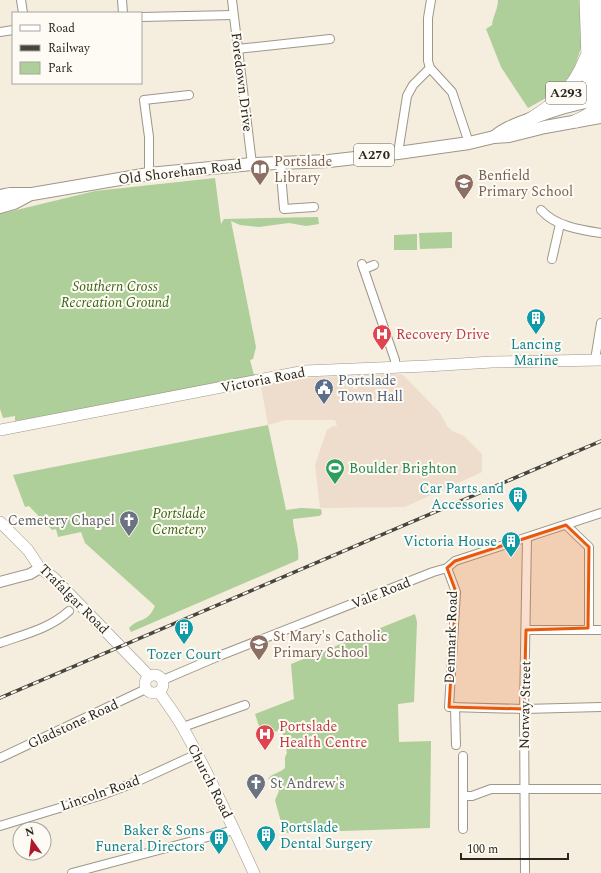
<svg xmlns="http://www.w3.org/2000/svg" width="601" height="873" font-family="Spectral,serif">
<rect width="100%" height="100%" fill="#f5eddd"/>
<polygon fill="#edc" points="393,374 403,375 440,413 447,426 452,431 464,436 482,454 482,472 405,507 320,508 315,465 327,430 333,426 337,426 335,420 285,420 268,425 261,386 293,379 353,375 353,389 357,389 357,375"/>
<g fill="#aecf99">
<path d="M498 0H579L581 14V48L573 72 555 93 528 108 501 67 486 29 492 25C493 16 498 9 498 0Z"/>
<polygon points="215,178 221,224 224,219 318,217 319,224 306,226 289,223 259,227 240,225 231,221 256,347 253,359 250,360 254,375 45,417 15,421 15,416 3,418 0,409 0,214 95,191"/>
<polygon points="452,232 452,248 420,249 419,233"/>
<polygon points="417,234 417,250 394,250 394,235"/>
<path d="M268 425 286 510 301 508 321 509 322 514 319 516 293 519C293 532 300 547 298 560L131 632 129 628C139 617 147 624 155 606L85 543 81 532 58 537 56 529 52 530 29 506 25 507 13 475Z"/>
<path d="M415 614 417 622 414 702 398 704 399 742 431 741 430 828 284 833 275 800 279 791 276 786V780L268 779C272 773 280 773 285 768V757L287 753 282 730 262 735 255 714 294 699 291 664Z"/>
</g>
<g fill="none" stroke-linecap="round" stroke-linejoin="round">
<g stroke="#9e9788" stroke-width="10">
<g id="minor">
<polyline points="21,0 23,13"/>
<polyline points="122,0 123,13"/>
<polyline points="232,0 252,164"/>
<polyline points="431,0 428,18 428,61 430,68 452,92 469,143"/>
<polyline points="141,17 233,15"/>
<polyline points="0,32 13,30"/>
<polyline points="237,49 330,39"/>
<polyline points="398,153 407,96 413,85 430,68"/>
<polyline points="280,163 284,209 314,207"/>
<polyline points="149,174 149,137 144,100 189,95"/>
<path d="M541 210C555 226 580 230 601 233"/>
<polyline points="552,259 560,224"/>
<polyline points="362,264 395,360 395,368"/>
<polyline points="364,269 374,265"/>
<polyline points="595,360 601,323"/>
<polyline points="566,525 589,547 589,626 588,628 586,630"/>
<polyline points="447,568 456,592 449,707 524,709 601,707"/>
<polyline points="526,630 601,630"/>
<path d="M0 643C25 634 49 629 69 611"/>
<polyline points="163,680 219,656 433,572 447,568 455,561 601,513"/>
<polyline points="455,707 456,745"/>
<polyline points="183,727 245,705"/>
<polyline points="463,756 463,829"/>
<polyline points="0,758 146,689"/>
<polyline points="463,796 472,796 491,789 601,789"/>
<polyline points="0,826 99,796 136,782 197,754"/>
<polyline points="72,873 234,830"/>
<polyline points="525,873 524,709 527,538"/>
</g>
</g>
<g stroke="#9e9788" stroke-width="12">
<polyline id="tertiary" points="0,582 30,574 40,568"/>
</g>
<g stroke="#9e9788" stroke-width="12">
<g id="secondary">
<polyline points="0,430 305,371 427,366 492,362 601,360"/>
<polyline points="0,522 28,550 40,568 54,578 149,676"/>
<circle cx="154" cy="684" r="9"/>
<path d="M159 692C167 704 176 715 183 728 210 775 231 824 254 873"/>
</g>
</g>
<g stroke="#9e9788" stroke-width="14">
<g id="primary">
<path d="M494 137C507 127 515 125 530 119 553 110 576 103 601 99"/>
<polyline points="0,196 10,194 32,194 149,174 252,164 329,161 398,153 469,143 494,137 509,136 545,127 601,117"/>
<polyline points="0,207 14,203 29,195"/>
</g>
</g>
<g stroke="#9e9788" stroke-width="14">
<g id="trunk">
<path d="M586 0 589 87C590 96 591 104 600 108"/>
<path d="M531 119C559 101 573 90 586 58"/>
<path d="M576 121C585 117 596 112 598 102V44L595 0"/>
</g>
</g>
<use href="#minor" stroke="#fff" stroke-width="8"/>
<use href="#tertiary" stroke="#fff" stroke-width="10"/>
<use href="#secondary" stroke="#fff" stroke-width="11"/>
<use href="#primary" stroke="#fff" stroke-width="12"/>
<use href="#trunk" stroke="#fff" stroke-width="13"/>
<g stroke="#48453d" stroke-width="3.5">
<polyline id="rail" points="0,698 601,441"/>
</g>
<use href="#rail" stroke="#fefbf4" stroke-width="2" stroke-dasharray="6" stroke-linecap="butt"/>
</g>
<path fill="#e8590c" fill-opacity="0.2" stroke="#e8590c" stroke-width="3" stroke-linejoin="round" d="M566 525 589 547 588 628 526 630 524 709 449 707 456 592 447 568 455 561Z"/>
<defs>
<g id="library-pin" transform="scale(1)"><path d="M0 17L-7.5 6A9.5 9.5 0 1 1 7.5 6Z" fill="#8d6e63" stroke="#fefbf4"/><path d="M-6-4Q-3-5.5-.7-3.5V5Q-3 3-6 4ZM6-4Q3-5.5 .7-3.5V5Q3 3 6 4Z" fill="#fff"/></g>
<g id="school-pin" transform="scale(1)"><path d="M0 17L-7.5 6A9.5 9.5 0 1 1 7.5 6Z" fill="#8d6e63" stroke="#fefbf4"/><path d="M0-5L7-2L0 1L-7-2ZM-4 1L0 2.5L4 1V4Q0 6-4 4Z" fill="#fff"/></g>
<g id="building-pin" transform="scale(1)"><path d="M0 17L-7.5 6A9.5 9.5 0 1 1 7.5 6Z" fill="#0f9aa8" stroke="#fefbf4"/><path d="M-4-6H4V6H1V3H-1V6H-4ZM-2.5-4.3h1.7v1.8h-1.7ZM.8-4.3h1.7v1.8H.8ZM-2.5-1h1.7V.8h-1.7ZM.8-1h1.7V.8H.8Z" fill="#fff"/></g>
<g id="hospital-pin" transform="scale(1)"><path d="M0 17L-7.5 6A9.5 9.5 0 1 1 7.5 6Z" fill="#e0444e" stroke="#fefbf4"/><path d="M-5-5h3v3.5h4V-5h3V5h-3V1.5h-4V5h-3Z" fill="#fff"/></g>
<g id="civic-pin" transform="scale(1)"><path d="M0 17L-7.5 6A9.5 9.5 0 1 1 7.5 6Z" fill="#5c6f8a" stroke="#fefbf4"/><path d="M-.6-6.5H3V-4.5H.6V-3L4-1V1h2V6H-6V1h2V-1L-.6-3ZM-1.2 2.5V6h2.4V2.5Z" fill="#fff"/></g>
<g id="stadium-pin" transform="scale(1)"><path d="M0 17L-7.5 6A9.5 9.5 0 1 1 7.5 6Z" fill="#2e9e5b" stroke="#fefbf4"/><path d="M0-5a6.5 5 0 1 0 0 10a6.5 5 0 1 0 0-10ZM-3.5-1.8h7v3.6h-7Z" fill="#fff"/></g>
<g id="church-pin" transform="scale(1)"><path d="M0 17L-7.5 6A9.5 9.5 0 1 1 7.5 6Z" fill="#6b7280" stroke="#fefbf4"/><path d="M-1.2-6h2.4v3.5h3.3v2.4h-3.3V6h-2.4V-.1h-3.3v-2.4h3.3Z" fill="#fff"/></g>
</defs>
<g fill-rule="evenodd">
<use href="#library-pin" x="260" y="169"/>
<use href="#school-pin" x="464" y="183"/>
<use href="#building-pin" x="536" y="318"/>
<use href="#hospital-pin" x="382" y="334"/>
<use href="#civic-pin" x="324" y="388"/>
<use href="#stadium-pin" x="335" y="468"/>
<use href="#building-pin" x="518" y="496"/>
<use href="#church-pin" x="129" y="520"/>
<use href="#building-pin" x="511" y="541"/>
<use href="#building-pin" x="184" y="628"/>
<use href="#school-pin" x="259" y="644"/>
<use href="#hospital-pin" x="265" y="734"/>
<use href="#church-pin" x="256" y="783"/>
<use href="#building-pin" x="266" y="835"/>
<use href="#building-pin" x="219" y="838"/>
</g>
<g text-anchor="middle" dominant-baseline="central" stroke-width="4" stroke-linejoin="round" paint-order="stroke">
<g fill="#fefbf4" stroke="#68665f" stroke-width="1">
<rect x="546" y="82" width="40" height="22" rx="3"/>
<rect x="354" y="144" width="40" height="22" rx="3"/>
</g>
<g font-size="13" font-weight="bold" fill="#28261f">
<text x="566" y="93">A293</text>
<text x="374" y="155">A270</text>
</g>
<g font-size="14" fill="#28261f" stroke="#fefbf4">
<text transform="translate(242 82) rotate(83)">Foredown Drive</text>
<text transform="translate(180 172) rotate(-7)">Old Shoreham Road</text>
<text transform="translate(263 380) rotate(-11)">Victoria Road</text>
<text transform="translate(381 593) rotate(-22)">Vale Road</text>
<text transform="translate(74 599) rotate(45)">Trafalgar Road</text>
<text transform="translate(451 637) rotate(-88)">Denmark Road</text>
<text transform="translate(525 705) rotate(-89)">Norway Street</text>
<text transform="translate(73 724) rotate(-25)">Gladstone Road</text>
<text transform="translate(210 781) rotate(63)">Church Road</text>
<text transform="translate(100 793) rotate(-19)">Lincoln Road</text>
</g>
<g font-size="14" fill="#785e54" stroke="#fefbf4" text-anchor="start">
<text x="274" y="161">Portslade<tspan x="274" dy="16">Library</tspan></text>
<text x="478" y="175">Benfield<tspan x="478" dy="16">Primary School</tspan></text>
<text x="273" y="636">St Mary's Catholic<tspan x="273" dy="16">Primary School</tspan></text>
</g>
<g font-size="14" font-style="italic" fill="#3a640f" stroke="#fefbf4">
<text x="115" y="286">Southern Cross<tspan x="115" dy="16">Recreation Ground</tspan></text>
<text x="179" y="513">Portslade<tspan x="179" dy="16">Cemetery</tspan></text>
</g>
<g font-size="14" fill="#be3a42" stroke="#fefbf4" text-anchor="start">
<text x="396" y="334">Recovery Drive</text>
<text x="279" y="726">Portslade<tspan x="279" dy="16">Health Centre</tspan></text>
</g>
<g font-size="14" fill="#0d838f" stroke="#fefbf4" text-anchor="end">
<text x="536" y="344" text-anchor="middle">Lancing<tspan x="536" dy="16">Marine</tspan></text>
<text x="504" y="488">Car Parts and<tspan x="504" dy="16">Accessories</tspan></text>
<text x="497" y="541">Victoria House</text>
<text x="184" y="654" text-anchor="middle">Tozer Court</text>
<text x="280" y="827" text-anchor="start">Portslade<tspan x="280" dy="16">Dental Surgery</tspan></text>
<text x="205" y="830">Baker &amp; Sons<tspan x="205" dy="16">Funeral Directors</tspan></text>
</g>
<g font-size="14" fill="#4e5e75" stroke="#fefbf4" text-anchor="start">
<text x="338" y="380">Portslade<tspan x="338" dy="16">Town Hall</tspan></text>
</g>
<g font-size="14" fill="#27864d" stroke="#fefbf4" text-anchor="start">
<text x="349" y="468">Boulder Brighton</text>
</g>
<g font-size="14" fill="#5b616d" stroke="#fefbf4" text-anchor="end">
<text x="115" y="520">Cemetery Chapel</text>
<text x="270" y="783" text-anchor="start">St Andrew's</text>
</g>
</g>
<rect x="12" y="12" width="130" height="72" fill="#fefbf4" stroke="#a8a69f"/>
<rect x="20" y="25" width="20" height="6" fill="#ffffff" stroke="#a8a69f"/>
<text x="48" y="32" font-size="12" fill="#28261f">Road</text>
<rect x="20" y="45" width="20" height="6" fill="#48453d" stroke="#a8a69f"/>
<text x="48" y="52" font-size="12" fill="#28261f">Railway</text>
<rect x="20" y="62" width="20" height="12" fill="#aecf99" stroke="#a8a69f"/>
<text x="48" y="72" font-size="12" fill="#28261f">Park</text>
<g transform="translate(32 841) rotate(346)"><circle r="19" fill="#fefbf4" stroke="#a8a69f"/>
<path d="M0-3L7 15L0 10L-7 15Z" fill="#ad192a"/>
<text y="-6" font-size="11" font-weight="bold" text-anchor="middle" fill="#28261f">N</text>
</g>
<path d="M461 853v6h107v-6" fill="none" stroke="#28261f" stroke-width="2"/>
<text x="467" y="853" font-size="12" fill="#28261f" stroke="#fefbf4" stroke-width="3" paint-order="stroke">100 m</text>
</svg>
